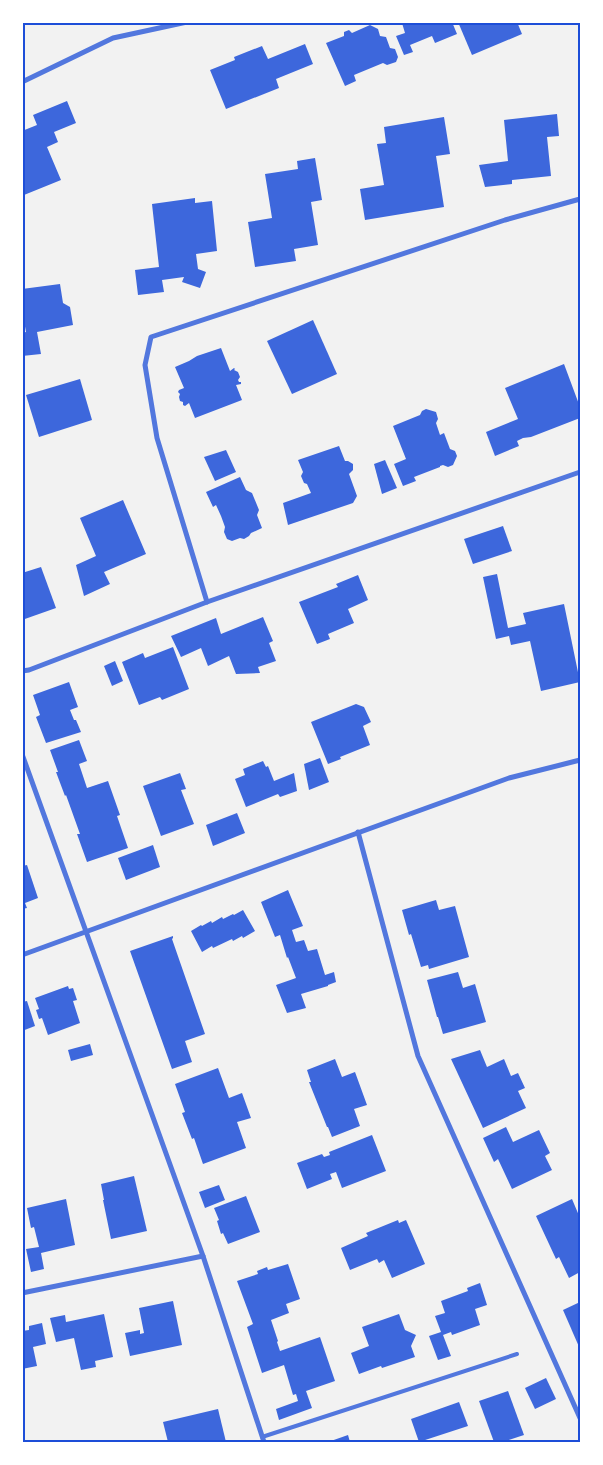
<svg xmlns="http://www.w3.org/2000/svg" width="603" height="1465" font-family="'Public Sans',sans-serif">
<rect width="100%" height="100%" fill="#f2f2f2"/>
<g fill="#3d67dc">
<polygon points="404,22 452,22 457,34 435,43 432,36 410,45 413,52 404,55 396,36 405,33 402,23"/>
<polygon points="458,22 517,22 522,34 472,55"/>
<polygon points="370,25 378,29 380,36 386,37 390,48 395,49 398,57 396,62 387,65 383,63 354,75 356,81 345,86 326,43 344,36 344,32 349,30 352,33"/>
<polygon points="305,44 313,64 276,79 279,88 226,109 210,70 235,60 234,57 262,46 268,59"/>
<polygon points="67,101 76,123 54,132 58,142 47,147 61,180 24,195 22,190 22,131 37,125 33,115"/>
<polygon points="557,114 559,136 547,137 551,176 512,180 512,184 485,187 479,165 508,161 504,120"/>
<polygon points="444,117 450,154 436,156 444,207 365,220 360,189 384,185 377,144 386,143 384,127"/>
<polygon points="315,158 322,200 311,202 318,245 294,249 296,261 255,267 248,222 272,218 265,174 298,169 297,161"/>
<polygon points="195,198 195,203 212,201 217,251 196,254 198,269 206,272 200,288 182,282 184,277 162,280 164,292 138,295 135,270 159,267 152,204"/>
<polygon points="60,284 63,303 70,307 73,325 37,332 41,354 22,356 22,333 26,332 22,310 22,308 24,308 22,289"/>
<polygon points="313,320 337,374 292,394 267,341"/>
<polygon points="221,348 230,371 234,368 235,369 234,370 238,372 240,377 238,380 239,382 241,382 241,384 236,385 242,400 195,418 189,403 185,406 183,405 183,402 180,401 179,397 180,394 178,392 179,390 184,388 175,367 189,361 197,356"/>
<polygon points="564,364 580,407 580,418 531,437 523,438 517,441 519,446 495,456 486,432 518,419 505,388"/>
<polygon points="80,379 92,420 39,437 26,395"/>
<polygon points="426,409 436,412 438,419 436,423 440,435 444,433 450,449 455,451 457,456 453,465 448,467 443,465 440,466 440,467 414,477 416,481 403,486 394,464 406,459 393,426 420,415 422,411"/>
<polygon points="339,446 345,461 348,461 353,464 353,470 349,474 357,496 353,503 288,525 283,503 311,493 307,484 304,483 301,476 303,472 298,460"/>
<polygon points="226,450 236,472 215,481 204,457"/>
<polygon points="385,460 397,488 382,494 374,464"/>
<polygon points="240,477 246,490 252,493 259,510 257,515 262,528 251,533 249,536 244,539 240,538 232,541 227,539 224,532 225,527 221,516 216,505 213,507 206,492"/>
<polygon points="123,500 146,554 104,572 110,584 84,596 76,565 96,556 80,518"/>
<polygon points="503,526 512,551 473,564 464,539"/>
<polygon points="41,567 56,608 22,620 22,573"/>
<polygon points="497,574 508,628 526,624 523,613 564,604 580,682 541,691 530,641 511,645 509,636 496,639 483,577"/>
<polygon points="358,575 368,600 348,609 354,623 328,634 330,639 317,644 299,602 338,587 336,584"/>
<polygon points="263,617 273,641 269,643 276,661 258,667 260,673 236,674 229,656 208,666 201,648 181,657 171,636 216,618 221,634"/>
<polygon points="173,647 189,689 162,700 160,697 139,705 122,662 143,653 145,658"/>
<polygon points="115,661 123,681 112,686 104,666"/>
<polygon points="69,682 78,707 70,710 74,720 76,720 81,732 46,743 36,717 40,715 33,695"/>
<polygon points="356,704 364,707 371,722 363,726 370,745 340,757 341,759 328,764 311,722"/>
<polygon points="79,740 87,761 79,764 87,788 108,781 120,815 117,816 128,848 87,862 77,834 80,834 66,795 65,796 56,772 58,772 50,750"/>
<polygon points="320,758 329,782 309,790 304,764"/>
<polygon points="263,761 266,767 268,766 274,781 294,773 297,791 280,797 278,794 246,807 235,779 245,775 243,769"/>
<polygon points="180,773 186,789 181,790 194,824 161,836 143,786"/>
<polygon points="237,813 245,833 213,846 206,825"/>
<polygon points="153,845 160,867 126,880 118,858"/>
<polygon points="27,865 38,898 25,903 27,908 22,909 22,866"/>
<polygon points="288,890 303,926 292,930 296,942 304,940 308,951 317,949 325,975 334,972 336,982 328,985 328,986 301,994 306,1008 287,1013 276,985 296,978 288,957 287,958 280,935 275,937 261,902"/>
<polygon points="436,900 439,910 455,906 469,957 429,969 428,965 421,967 411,934 409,935 402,910"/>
<polygon points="243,910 255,931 243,938 242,936 233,941 232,939 213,948 212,946 202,952 191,931 201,925 202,926 211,921 212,923 222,917 223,919 233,914 234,915"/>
<polygon points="173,936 173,938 172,939 205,1034 185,1041 192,1062 172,1069 130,951"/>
<polygon points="458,972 463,988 475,984 486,1022 443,1034 438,1017 437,1017 427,980"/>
<polygon points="68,986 69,989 73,988 77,1000 73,1001 80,1023 48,1035 42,1018 39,1019 36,1010 39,1009 35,998"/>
<polygon points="27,1001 35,1026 22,1031 22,1002"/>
<polygon points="90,1044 93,1055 71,1061 68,1050"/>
<polygon points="480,1050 487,1067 504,1059 511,1076 518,1073 525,1088 518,1091 526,1108 483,1128 451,1059"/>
<polygon points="335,1059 342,1077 355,1072 367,1105 354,1109 360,1126 332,1137 328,1127 327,1127 309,1082 311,1082 307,1070"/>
<polygon points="218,1068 229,1098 242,1093 251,1118 237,1122 246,1148 203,1164 194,1138 192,1139 182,1113 185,1112 175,1084"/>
<polygon points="506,1127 513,1142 539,1130 550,1153 545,1156 552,1170 512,1189 498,1159 494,1162 483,1138"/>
<polygon points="372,1135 386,1171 342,1188 336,1172 330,1174 332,1179 307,1189 297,1163 322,1154 324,1157 330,1155 329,1152"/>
<polygon points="134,1176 147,1231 111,1239 103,1200 104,1200 101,1184"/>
<polygon points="219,1185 225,1200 205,1208 199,1192"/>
<polygon points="246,1196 260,1232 228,1244 223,1233 221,1234 217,1221 219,1220 214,1208"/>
<polygon points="66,1199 75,1245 41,1253 44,1269 31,1272 26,1249 39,1247 34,1227 31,1228 27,1208"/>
<polygon points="572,1199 580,1218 580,1272 569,1278 559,1257 556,1259 536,1216"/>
<polygon points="398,1220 399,1223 406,1220 425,1264 392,1278 384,1260 379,1263 377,1259 350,1270 341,1248 368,1236 366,1233"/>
<polygon points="288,1264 300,1299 286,1304 289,1313 271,1320 278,1341 277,1342 280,1351 320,1337 335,1381 306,1391 312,1408 279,1420 276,1409 298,1401 296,1394 293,1395 284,1365 262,1373 247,1327 253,1324 237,1281 258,1274 257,1271 267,1267 268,1270"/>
<polygon points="480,1283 487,1305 475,1309 480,1325 452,1335 451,1332 443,1335 451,1356 438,1360 429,1336 441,1332 435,1316 445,1313 441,1301 468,1291 467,1288"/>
<polygon points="173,1301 182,1345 130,1356 125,1333 140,1330 140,1334 144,1333 139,1308"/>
<polygon points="580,1302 580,1349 563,1310"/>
<polygon points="104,1314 113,1357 95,1361 96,1367 81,1370 74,1338 56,1342 50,1318 65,1315 66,1322"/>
<polygon points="399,1314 405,1330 416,1335 411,1346 415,1357 382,1368 381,1366 359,1374 351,1353 369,1346 362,1327"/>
<polygon points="42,1323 46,1344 33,1347 37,1366 22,1369 22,1331 29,1330 29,1326"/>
<polygon points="546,1378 556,1399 535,1409 525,1388"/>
<polygon points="508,1391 524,1435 503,1442 494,1442 479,1401"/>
<polygon points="459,1402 468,1426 419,1442 411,1419"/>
<polygon points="218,1409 226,1442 168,1442 163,1422"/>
<polygon points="348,1435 350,1442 328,1442"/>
</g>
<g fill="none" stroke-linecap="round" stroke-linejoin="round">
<polyline stroke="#5277de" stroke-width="4" points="262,1437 517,1354"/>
<g stroke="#5277de" stroke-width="5">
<polyline points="22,82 113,38 187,22"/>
<polyline points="207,602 157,438 145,365 151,337 505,220 580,199"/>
<polyline points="22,671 29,670 207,602 580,472"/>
<polyline points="22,754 203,1256 264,1442"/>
<polyline points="358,832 418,1056 580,1418"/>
<polyline points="22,955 509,778 580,760"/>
<polyline points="22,1293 203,1256"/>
</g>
</g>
<rect width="603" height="1465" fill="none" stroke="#ffffff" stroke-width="48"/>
<rect x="24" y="24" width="555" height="1417" fill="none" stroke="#1d4ed8" stroke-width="2"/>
</svg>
